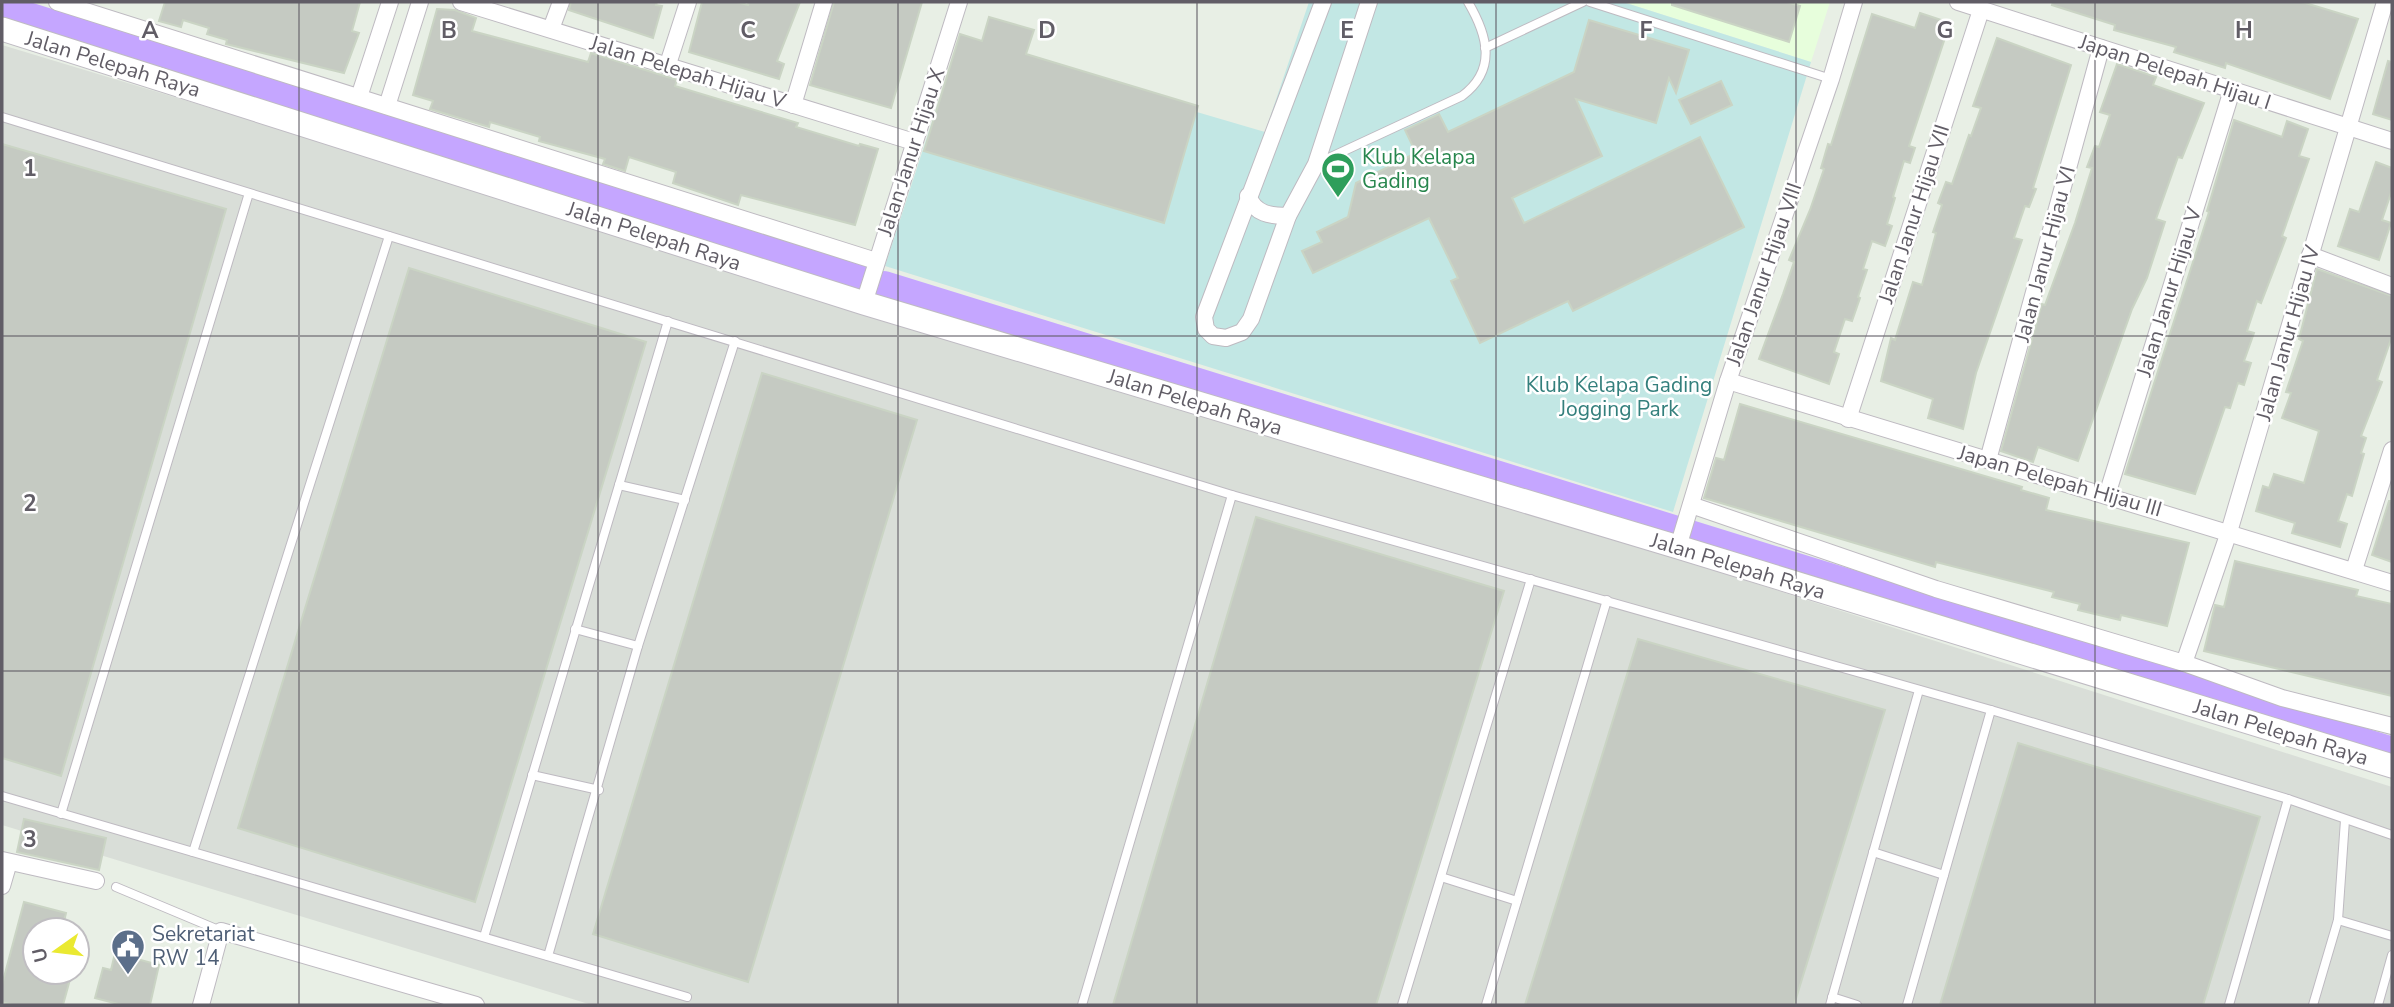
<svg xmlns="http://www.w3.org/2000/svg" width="2394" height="1007" font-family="'Nunito Sans',sans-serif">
<rect width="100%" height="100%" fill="#e8efe5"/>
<polygon fill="#e7fedc" points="1623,2 1830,2 1811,62"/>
<polygon fill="#d9ded8" points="2,45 1244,420 2392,787 2392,1005 592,1005 2,825"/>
<polygon fill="#c2e7e4" points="1309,2 1623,2 1811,62 1673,512 885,266 958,42 1265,132"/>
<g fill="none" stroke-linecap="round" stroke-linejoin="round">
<g stroke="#c5a6ff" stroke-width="32">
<polyline points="2,10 856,278"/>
<polyline points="884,287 2392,753"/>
</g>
</g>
<g fill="#c5cac2" stroke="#cad4c4" stroke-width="2">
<polygon points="165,2 360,2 352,31 359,33 344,73 226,44 227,40 207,34 209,28 183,20 181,27 159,21"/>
<polygon points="571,2 657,2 656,5 662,6 653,38 569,10"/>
<polygon points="702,2 737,2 748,5 749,2 800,2 777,61 784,64 779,79 689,52"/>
<polygon points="834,2 922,2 891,108 810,85"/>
<polygon points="1672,2 1787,2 1800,6 1789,42 1672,5"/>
<polygon points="2053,2 2302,2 2358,19 2330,99 2226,63 2225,68 2174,52 2176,47 2114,30 2115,25 2052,5"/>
<polygon points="437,9 455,10 476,18 472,31 588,62 591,53 677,80 675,86 798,123 796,127 859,146 860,144 878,149 855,225 741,195 738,205 673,183 676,172 629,157 625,171 603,164 605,159 539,141 540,137 490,122 489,127 430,109 433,101 413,95"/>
<polygon points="1920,13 1950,23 1909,146 1915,148 1910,163 1904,161 1893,197 1895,198 1887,224 1892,226 1885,246 1872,241 1863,269 1867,270 1858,297 1860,298 1852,321 1845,319 1834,352 1839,354 1829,384 1759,359 1783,294 1794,262 1789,260 1810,210 1824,169 1821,168 1828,144 1831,145 1872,14 1915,28"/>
<polygon points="989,17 1034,30 1026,54 1198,106 1164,223 924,151 960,34 982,41"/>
<polygon points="1589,20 1689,50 1676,93 1669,78 1656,123 1576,99 1602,156 1512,198 1524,223 1700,137 1744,227 1573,311 1568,301 1480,343 1451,281 1458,278 1429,218 1313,273 1302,251 1322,242 1317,232 1348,217 1356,183 1416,153 1405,130 1439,114 1448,132 1574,72"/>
<polygon points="1997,38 2071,65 2033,188 2036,189 2029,207 2025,206 2014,238 2022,240 1976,373 1963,429 1928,418 1933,399 1881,381 1891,338 1895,340 1913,282 1922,285 1936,233 1933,232 1942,205 1938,203 1946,182 1952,184 1969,135 1971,136 1981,108 1973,106"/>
<polygon points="2388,61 2392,62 2392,120 2373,114"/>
<polygon points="2117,64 2156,77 2153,85 2204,103 2182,158 2178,157 2156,219 2165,222 2147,278 2132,309 2078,461 2038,447 2033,462 2001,451 2039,314 2042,304 2045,305 2075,223 2092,168 2087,167 2095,146 2099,147 2110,115 2100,112"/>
<polygon points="1721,81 1732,105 1691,124 1679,100"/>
<polygon points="2234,120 2282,137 2287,121 2308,129 2299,156 2309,159 2282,236 2286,238 2278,259 2261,303 2257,301 2247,331 2254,333 2244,361 2251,363 2244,385 2238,383 2230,408 2225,407 2195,494 2125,474 2209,212 2207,211"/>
<polygon points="2,144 226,209 61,776 2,758"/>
<polygon points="2376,162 2392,168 2392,190 2382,220 2391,223 2379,260 2338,246 2350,209 2359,212"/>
<polygon points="409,268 646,342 475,902 238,828"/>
<polygon points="2317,269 2392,296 2392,336 2377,380 2382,382 2361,436 2366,438 2361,453 2364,454 2352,496 2347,494 2338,521 2347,524 2340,547 2292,533 2295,523 2256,511 2263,486 2269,488 2274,474 2304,483 2319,431 2282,418 2291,393 2286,392 2303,341 2299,339"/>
<polygon points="762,373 917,420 748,982 593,934"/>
<polygon points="1740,404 2022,487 2021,490 2049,498 2046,510 2189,543 2167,626 2121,615 2120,620 2078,610 2080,604 2052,597 2054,592 1936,562 1935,567 1704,498 1716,458 1724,460"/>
<polygon points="2389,501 2392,501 2392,562 2372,555"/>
<polygon points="1256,517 1504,591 1376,1005 1113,1005"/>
<polygon points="2235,561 2358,590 2356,596 2392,604 2392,696 2204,651 2215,605 2224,607"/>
<polygon points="1638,639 1885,710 1794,1005 1525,1005"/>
<polygon points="2018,743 2260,817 2203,1005 1940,1005"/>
<polygon points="24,819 106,838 99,870 17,852"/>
<polygon points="24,902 66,913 62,930 35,930 35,972 72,972 63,1005 13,1005 2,1002 2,985"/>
<polygon points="115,953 159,965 150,1005 122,1005 95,998 103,968 111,970"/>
</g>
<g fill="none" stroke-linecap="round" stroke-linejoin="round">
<g stroke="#bebac1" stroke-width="10">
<g id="lane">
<polyline points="1590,2 1831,79"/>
<polyline points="1485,48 1583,2"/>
<polyline points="2,117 1232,495 1991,710 2288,799 2392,835"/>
<path d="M1318 163 1462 96C1497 70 1488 36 1468 2"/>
<polyline points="619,485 685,500"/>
<polyline points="575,629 638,646"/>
<polyline points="532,775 599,790"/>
<polyline points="2,796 687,997"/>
<polyline points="61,814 249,193"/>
<polyline points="193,852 389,236"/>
<polyline points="1873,852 1944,875"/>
<polyline points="1441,877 1517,901"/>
<polyline points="116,887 221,931"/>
<polyline points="2338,920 2392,936"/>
<polyline points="484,937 668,321"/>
<polyline points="548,956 638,646 735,341"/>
<polyline points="1832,997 1857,1005"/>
<polyline points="1082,1005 1232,495"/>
<polyline points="1402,1005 1531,579"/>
<polyline points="1486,1005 1607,600"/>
<polyline points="1830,1005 1919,690"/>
<polyline points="1907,1005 1991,710"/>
<polyline points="2229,1005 2288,799"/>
<polyline points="2313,1005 2338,920 2345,820"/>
<polyline points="2378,1005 2392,955"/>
</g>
</g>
<g stroke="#bebac1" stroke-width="18">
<g id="street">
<polyline points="57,2 876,261"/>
<polyline points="461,2 914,142"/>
<polyline points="1323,2 1204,317 1206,329 1213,336 1226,338 1242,332 1251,319 1288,216 1316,164 1369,2"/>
<polyline points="1958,2 2392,141"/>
<polyline points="551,29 561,2"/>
<polyline points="668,64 688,2"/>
<polyline points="359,97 390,2"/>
<polyline points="793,105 824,2"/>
<polyline points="387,106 420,2"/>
<path d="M1248 196C1255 214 1270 216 1288 216"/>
<polyline points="2310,255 2392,286"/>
<polyline points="864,303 959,2"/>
<polyline points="1728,381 2392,583"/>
<polyline points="1848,419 1981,10"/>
<polyline points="1988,460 2101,48"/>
<polyline points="2107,495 2232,90"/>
<polyline points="1691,505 1936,589 2184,663 2282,698 2392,726"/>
<polyline points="1678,547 1728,381 1831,79 1854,2"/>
<polyline points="2354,570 2392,450"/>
<polyline points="2184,663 2229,532 2385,2"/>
<polyline points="2,860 96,881"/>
<polyline points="2,886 9,862"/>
<polyline points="201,1005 221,931 476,1005"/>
</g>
</g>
<g stroke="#bfbbc3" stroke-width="25">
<polyline id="secondary" points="2,29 864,303 1678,547 2392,766"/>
</g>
<use href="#lane" stroke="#fff" stroke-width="8"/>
<use href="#street" stroke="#fff" stroke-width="16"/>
<use href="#secondary" stroke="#fff" stroke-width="23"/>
</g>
<path fill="none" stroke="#615d66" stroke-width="2" stroke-opacity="0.55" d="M299 2V1005M598 2V1005M898 2V1005M1197 2V1005M1496 2V1005M1796 2V1005M2095 2V1005M2 336H2392M2 671H2392"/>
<defs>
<g id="stadium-pin" transform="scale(1.75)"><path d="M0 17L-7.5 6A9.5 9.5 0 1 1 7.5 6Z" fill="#2e9e5b" stroke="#fff"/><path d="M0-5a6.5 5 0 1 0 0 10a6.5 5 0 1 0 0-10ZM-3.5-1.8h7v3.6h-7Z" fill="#fff"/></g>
<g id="civic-pin" transform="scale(1.75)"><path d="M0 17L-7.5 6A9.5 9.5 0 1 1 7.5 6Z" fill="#5c6f8a" stroke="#fff"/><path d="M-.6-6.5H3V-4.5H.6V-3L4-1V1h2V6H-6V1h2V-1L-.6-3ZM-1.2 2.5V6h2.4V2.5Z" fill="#fff"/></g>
</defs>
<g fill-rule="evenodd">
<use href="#stadium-pin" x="1338" y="169"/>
<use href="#civic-pin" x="128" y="946"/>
</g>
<g text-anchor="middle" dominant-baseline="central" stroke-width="5" stroke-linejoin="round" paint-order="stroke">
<g font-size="21" fill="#615d66" stroke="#fff">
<text transform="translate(113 64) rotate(17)">Jalan Pelepah Raya</text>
<text transform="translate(688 72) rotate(17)">Jalan Pelepah Hijau V</text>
<text transform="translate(2175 72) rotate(18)">Japan Pelepah Hijau I</text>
<text transform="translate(911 152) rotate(-72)">Jalan Janur Hijau X</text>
<text transform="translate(1914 214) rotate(-72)">Jalan Janur Hijau VII</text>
<text transform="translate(654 236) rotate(18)">Jalan Pelepah Raya</text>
<text transform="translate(2045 254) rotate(-75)">Jalan Janur Hijau VI</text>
<text transform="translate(1764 274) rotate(-71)">Jalan Janur Hijau VIII</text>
<text transform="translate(2169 292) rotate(-73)">Jalan Janur Hijau V</text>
<text transform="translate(2288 333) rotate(-74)">Jalan Janur Hijau IV</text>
<text transform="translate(1195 402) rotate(17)">Jalan Pelepah Raya</text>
<text transform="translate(2060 481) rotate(16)">Japan Pelepah Hijau III</text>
<text transform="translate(1738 566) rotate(17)">Jalan Pelepah Raya</text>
<text transform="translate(2281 732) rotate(17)">Jalan Pelepah Raya</text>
</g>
<g font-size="21" fill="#27864d" stroke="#fff" text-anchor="start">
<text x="1362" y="157">Klub Kelapa<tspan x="1362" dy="24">Gading</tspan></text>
</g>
<g font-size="21" fill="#337f7c" stroke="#fff">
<text x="1619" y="385">Klub Kelapa Gading<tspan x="1619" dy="24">Jogging Park</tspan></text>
</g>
<g font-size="21" fill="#4e5e75" stroke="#fff" text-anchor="start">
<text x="152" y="934">Sekretariat<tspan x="152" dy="24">RW 14</tspan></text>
</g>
</g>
<g font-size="23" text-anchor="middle" font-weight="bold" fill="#615d66" stroke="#fff" stroke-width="5" stroke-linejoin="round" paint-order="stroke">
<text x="150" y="38">A</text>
<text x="449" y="38">B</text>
<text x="748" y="38">C</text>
<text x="1047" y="38">D</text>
<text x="1347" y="38">E</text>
<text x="1646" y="38">F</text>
<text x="1945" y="38">G</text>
<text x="2244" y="38">H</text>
<text x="30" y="176">1</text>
<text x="30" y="511">2</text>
<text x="30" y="847">3</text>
</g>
<rect width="2394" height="1007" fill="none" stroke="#615d66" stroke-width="7"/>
<g transform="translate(56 951) rotate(256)"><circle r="33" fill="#ffffff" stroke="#c0bec2" stroke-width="2"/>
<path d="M0-5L12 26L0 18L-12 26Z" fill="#eae931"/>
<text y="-10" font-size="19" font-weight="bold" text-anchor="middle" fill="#615d66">U</text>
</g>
</svg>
